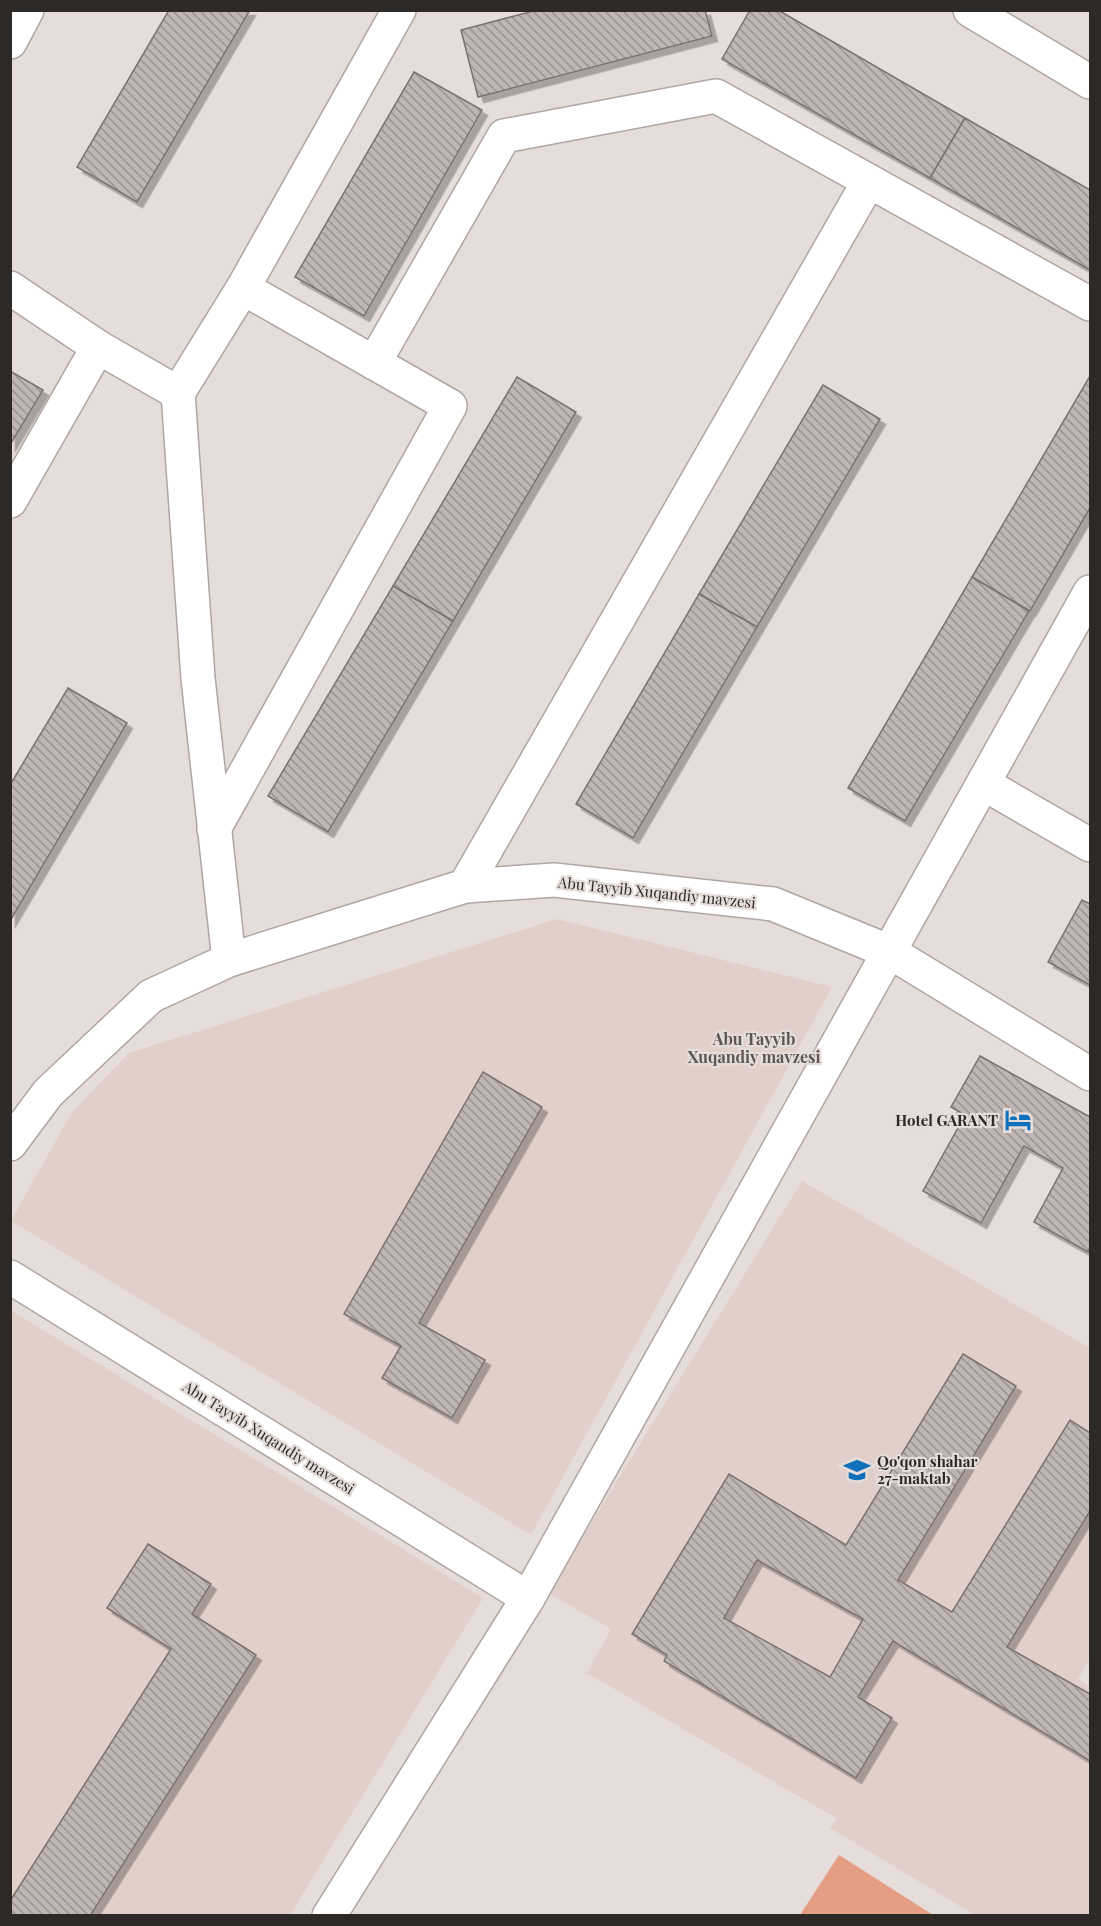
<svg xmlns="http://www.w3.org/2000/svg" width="1101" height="1926" font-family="'Playfair Display',serif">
<defs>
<pattern id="building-back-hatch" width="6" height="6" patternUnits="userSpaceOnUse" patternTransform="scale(1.5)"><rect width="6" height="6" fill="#bfb5b2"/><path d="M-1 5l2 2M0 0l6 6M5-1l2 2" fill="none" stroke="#9b9391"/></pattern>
<filter id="shadow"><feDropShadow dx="5.5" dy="5.5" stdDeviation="0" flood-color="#0004"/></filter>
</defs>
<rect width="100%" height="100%" fill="#e6dcd9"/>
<g fill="#e1d0c9">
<polygon points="557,919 832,987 531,1535 11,1221 72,1112 129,1053"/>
<polygon points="802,1181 1090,1348 1090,1659 1078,1679 1090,1687 1090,1915 975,1915 830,1828 836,1818 587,1673 611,1629 548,1593"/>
<polygon points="10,1310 483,1598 290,1915 11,1915"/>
</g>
<polygon fill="#e59d84" points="839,1855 933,1915 800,1915"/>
<g fill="url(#building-back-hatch)" stroke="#7b726f" stroke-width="1.5" fill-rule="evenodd" filter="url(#shadow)">
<polygon points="169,10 250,10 137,202 77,167"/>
<polygon points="537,10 705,10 712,36 478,97 461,30"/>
<polygon points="750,10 778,10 965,118 930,178 722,59"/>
<polygon points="414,72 482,110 364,316 295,277"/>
<polygon points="965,118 1090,190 1090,270 930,178"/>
<polygon points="10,371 43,390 10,445"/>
<polygon points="1090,376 1090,508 1030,611 972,577"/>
<polygon points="517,377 576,412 453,621 393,586"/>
<polygon points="823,385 880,419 757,627 699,594"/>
<polygon points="972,577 1029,611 905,821 848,788"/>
<polygon points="393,586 453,621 328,832 268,796"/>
<polygon points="699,594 757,627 633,838 576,804"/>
<polygon points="68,688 127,723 10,921 10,785"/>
<polygon points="1082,900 1090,904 1090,985 1048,962"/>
<polygon points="980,1056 1090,1117 1090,1247 1088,1252 1034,1222 1063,1168 1024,1146 981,1223 923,1191 965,1115 951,1107"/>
<polygon points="483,1072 542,1107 419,1323 485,1360 452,1418 382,1378 401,1346 344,1314"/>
<path d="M963 1354 1016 1386 898 1580 952 1612 1070 1420 1090 1433V1511L1007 1647 1090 1694V1761L893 1641 858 1697 892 1718 856 1778 664 1661 667 1655 632 1634 729 1474 846 1545ZM757 1560 863 1619 830 1677 724 1618Z"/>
<polygon points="148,1544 211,1584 192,1614 256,1655 90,1916 10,1916 10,1901 171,1649 107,1608"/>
</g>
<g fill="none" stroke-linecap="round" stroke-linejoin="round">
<g stroke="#afa6a3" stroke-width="36">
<g id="minor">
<polyline points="970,10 1090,82"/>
<polyline points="10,42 27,10"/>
<polyline points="10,288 98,347 178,393 198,678 229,960"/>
<polyline points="374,363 504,136 716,96 1090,304"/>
<polyline points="178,393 243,288 399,10"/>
<polyline points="10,501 98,347"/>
<polyline points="984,784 1090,845"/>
<polyline points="214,829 450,406 243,288"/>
<polyline points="465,886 869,181"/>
<polyline points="10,1144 48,1093 151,996 229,960 465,886 554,880 773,904 890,952 1090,1074"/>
<polyline points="10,1277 528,1598"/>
<polyline points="329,1916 528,1598 1090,592"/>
</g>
</g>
<use href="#minor" stroke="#fff" stroke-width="33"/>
</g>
<defs>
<g id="hotel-bare" transform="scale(2.07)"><path d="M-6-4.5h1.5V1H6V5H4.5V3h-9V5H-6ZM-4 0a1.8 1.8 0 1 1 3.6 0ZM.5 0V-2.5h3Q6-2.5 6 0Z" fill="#1070bc" stroke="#e6dcd9" stroke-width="2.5" paint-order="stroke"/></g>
<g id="school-bare" transform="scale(2.07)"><path d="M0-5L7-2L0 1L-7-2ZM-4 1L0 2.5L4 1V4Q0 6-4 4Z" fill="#1070bc" stroke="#e6dcd9" stroke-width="2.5" paint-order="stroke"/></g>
</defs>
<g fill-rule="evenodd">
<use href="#hotel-bare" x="1018" y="1120"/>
<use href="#school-bare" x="857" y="1470"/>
</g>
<g text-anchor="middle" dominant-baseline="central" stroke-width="4.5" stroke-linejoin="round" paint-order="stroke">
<g font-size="15" fill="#2c2927" stroke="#e6dcd9">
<text transform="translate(657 892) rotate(6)">Abu Tayyib Xuqandiy mavzesi</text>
<text transform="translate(269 1437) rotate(32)">Abu Tayyib Xuqandiy mavzesi</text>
</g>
<g font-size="15" font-weight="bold" fill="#2c2927" stroke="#e6dcd9" text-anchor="end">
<text x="998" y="1120">Hotel GARANT</text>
<text x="877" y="1461" text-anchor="start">Qo'qon shahar<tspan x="877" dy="17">27-maktab</tspan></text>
</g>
<g font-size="16" font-weight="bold" fill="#5e5653" stroke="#e6dcd9">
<text x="754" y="1038">Abu Tayyib<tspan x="754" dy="18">Xuqandiy mavzesi</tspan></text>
</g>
</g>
<rect width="1101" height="1926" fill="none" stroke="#2c2927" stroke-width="24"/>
</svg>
